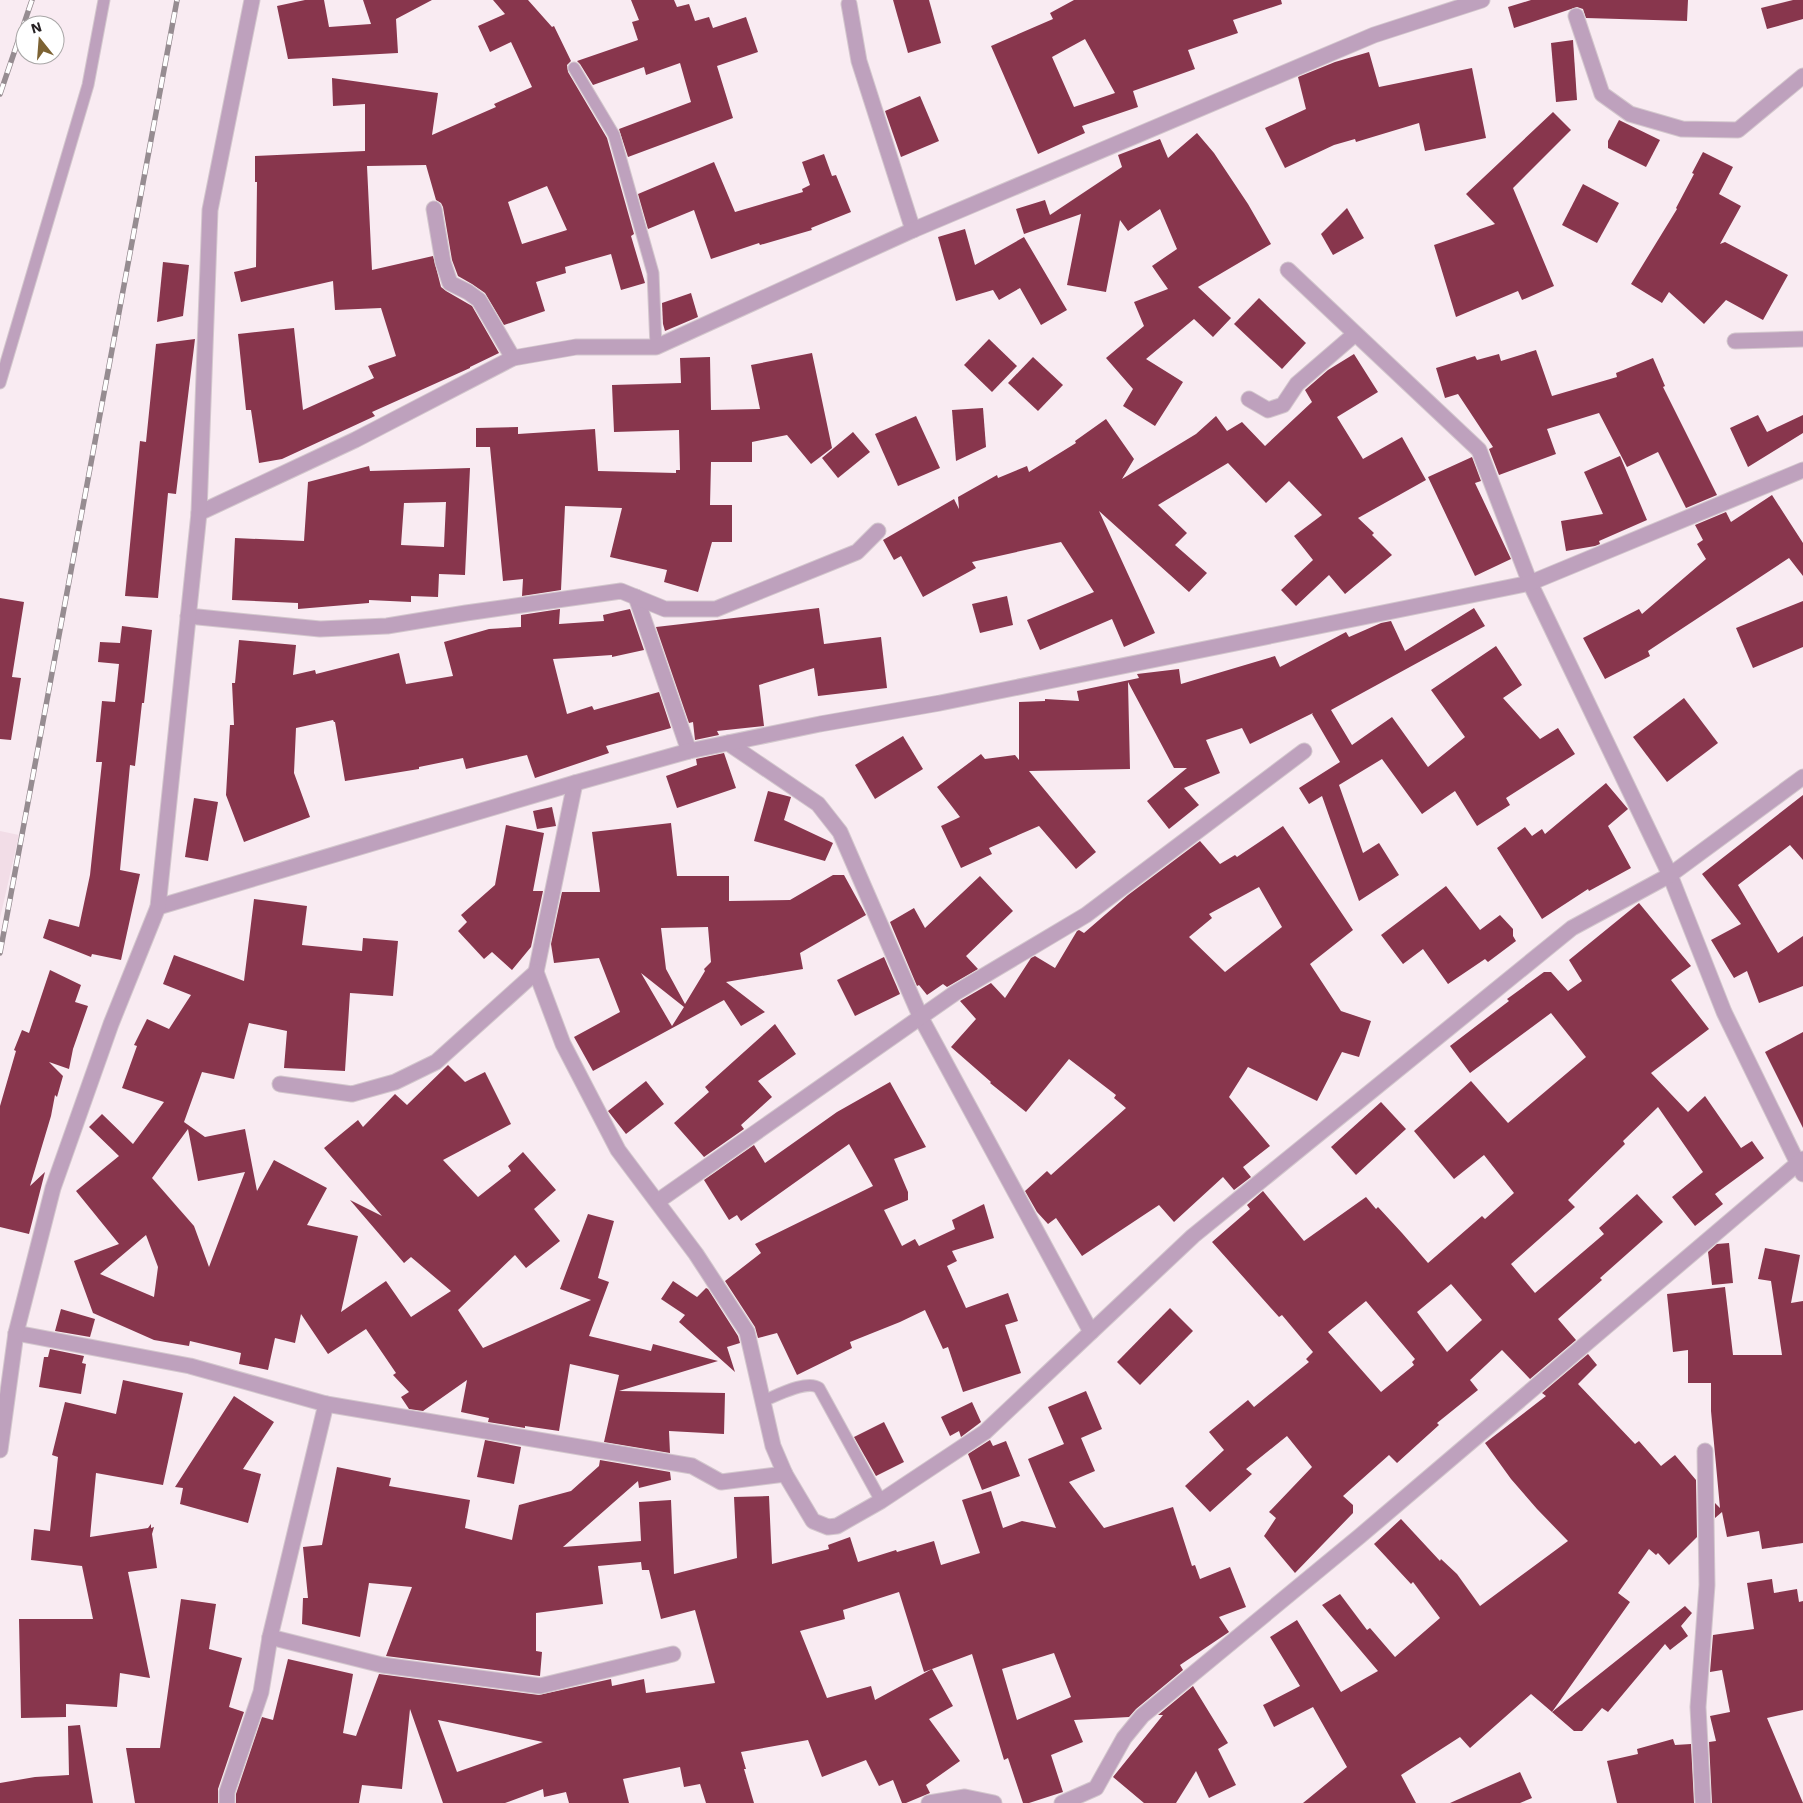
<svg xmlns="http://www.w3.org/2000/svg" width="1803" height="1803" font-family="'Work Sans',sans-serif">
<rect width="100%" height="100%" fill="#f9ebf2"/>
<polygon fill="#f2dde7" points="0,831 19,835 0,918"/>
<g fill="#88364d" fill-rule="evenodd">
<polygon points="305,0 324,0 329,27 371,24 363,0 432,0 396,19 398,53 288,59 277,6"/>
<path d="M493 0H528L552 27 554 26 571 61 567 65 568 72 607 138 634 234 631 236 645 283 621 290 611 254 565 267 566 273 536 282 545 311 504 325 485 293 472 284 458 276 452 260 443 207 441 203 436 200 426 165 367 166 372 270 433 256 441 287 446 291 472 306 499 353 470 367V368L372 412 375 416 282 459 259 463 251 410H246L238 334 294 328 303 410 374 378 368 366 396 356 381 308 335 310 333 281 241 302 234 272 256 267 257 182H255V156L365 151V104L333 106 332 78 438 93 432 135 496 107 494 104 532 87 511 42 490 52 478 26 505 14ZM547 186 567 230 522 244 508 202Z"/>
<polygon points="631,0 674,0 677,7 689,4 695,21 709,17 713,28 746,17 758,52 717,66 733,118 628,157 619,129 691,102 680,63 646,75 644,67 593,85 580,64 577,61 638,40 632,22 639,20"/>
<polygon points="893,0 929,0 941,43 908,53"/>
<path d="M1074 0H1281L1282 4 1233 20 1238 33 1188 50 1195 69 1133 91 1138 107 1082 126 1085 133 1038 154 991 46 1053 19 1050 13ZM1085 39 1115 93 1074 107 1052 57Z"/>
<polygon points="1531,0 1688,0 1687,21 1586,18 1583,9 1577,7 1514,28 1508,7"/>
<polygon points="1793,0 1803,0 1803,19 1767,29 1761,8"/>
<polygon points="1573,40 1577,100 1556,102 1551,43"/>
<polygon points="1369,52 1379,87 1472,68 1486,138 1425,151 1419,123 1356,142 1355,139 1334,145 1285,168 1265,128 1306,109 1298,77 1335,62"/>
<polygon points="920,96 939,141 901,157 885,111"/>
<polygon points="1553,112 1571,130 1513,188 1554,286 1522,300 1518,291 1456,317 1434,245 1495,224 1466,194"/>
<polygon points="1619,120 1660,140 1646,167 1608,148 1608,141"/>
<polygon points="1197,133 1214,153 1248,204 1271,244 1198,287 1231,318 1213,337 1194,319 1146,359 1183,382 1155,426 1123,406 1133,389 1106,358 1144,326 1134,302 1168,289 1152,266 1177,249 1160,209 1128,231 1120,220 1106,292 1067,285 1081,214 1024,234 1016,209 1045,200 1050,215 1122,167 1118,155 1160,139 1168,158"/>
<polygon points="1703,152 1733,167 1719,194 1741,206 1720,244 1725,242 1788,275 1763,320 1726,300 1704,324 1669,292 1662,303 1631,284 1677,209 1676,208 1694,174 1692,173"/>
<polygon points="824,154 832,176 836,175 851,212 811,228 812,230 760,245 759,243 711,259 694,210 648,229 638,194 714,162 735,212 803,192 802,189 810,185 802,162"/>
<polygon points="1583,184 1619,203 1597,243 1562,225"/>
<polygon points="1347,208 1364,238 1333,255 1321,234"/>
<polygon points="965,229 975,265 1024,237 1067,310 1041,325 1020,288 999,300 993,290 956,301 938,237"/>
<polygon points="163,262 189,265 183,316 157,322"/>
<polygon points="691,293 698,317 665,331 663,324 662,303"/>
<polygon points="1259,298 1306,343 1282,369 1234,324"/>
<polygon points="195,339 176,494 168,493 158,598 125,596 140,441 146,442 156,344"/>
<polygon points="989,339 1017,366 992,392 964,365"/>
<polygon points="1536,350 1552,396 1617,377 1616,373 1653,358 1665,386 1663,387 1717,495 1686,508 1658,452 1627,467 1599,413 1547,429 1556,454 1499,475 1489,449 1493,447 1458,394 1445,398 1436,368 1475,356 1477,360 1499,354 1501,361"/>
<polygon points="812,353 832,448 811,464 787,435 752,442 752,462 711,462 710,505 732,505 732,542 712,542 698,592 664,582 667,570 610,557 622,508 565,506 561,590 522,596 523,579 503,581 490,447 476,447 476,428 518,427 518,434 595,429 598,471 676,473 676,470 680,470 679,430 614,432 612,385 681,383 680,358 710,357 711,410 760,409 751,365"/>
<polygon points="1354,354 1378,392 1337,417 1363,459 1402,437 1426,480 1358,518 1374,533 1372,535 1392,555 1345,594 1329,575 1296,606 1281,590 1313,560 1294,536 1322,515 1289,481 1266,503 1228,463 1158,505 1187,533 1175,545 1207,573 1189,592 1099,511 1155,633 1124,647 1112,619 1040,650 1027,620 1094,592 1061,542 972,562 976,568 923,597 901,556 894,560 883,540 954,499 959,509 958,497 997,475 998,478 1027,466 1029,472 1076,443 1075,441 1106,419 1134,459 1122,479 1196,434 1216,416 1227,431 1242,422 1265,446 1312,402 1305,390 1328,370"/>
<polygon points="1033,357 1063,385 1038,411 1008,383"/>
<polygon points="983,408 986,447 956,461 952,410"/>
<polygon points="1758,415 1767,432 1803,415 1803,433 1748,467 1730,428"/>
<polygon points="916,416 940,468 898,486 875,434"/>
<polygon points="853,432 870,452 838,478 822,458"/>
<polygon points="1620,456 1647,520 1599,541 1600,544 1595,546 1566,551 1561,521 1603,514 1584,472"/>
<polygon points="1472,457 1481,481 1475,483 1511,559 1475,576 1428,477"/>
<path d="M369 466 370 471 470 468 465 575 439 574 438 597 411 596V602L369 600V603L298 609V603L232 600 235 538 304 541 308 482ZM446 502 444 547 401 545 404 503Z"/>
<polygon points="1772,495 1803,543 1803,576 1789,558 1648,651 1650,656 1605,679 1583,638 1639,609 1642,614 1706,559 1697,544 1703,540 1695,525 1726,512 1731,522"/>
<polygon points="1007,596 1013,625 980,633 972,604"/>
<polygon points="0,598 24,602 12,677 21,678 11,740 0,739"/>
<polygon points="1803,601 1803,647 1753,668 1736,628"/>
<polygon points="819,608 824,644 881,637 887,688 818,696 814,668 759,685 764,726 717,731 719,735 695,740 693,722 689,723 656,627"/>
<polygon points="1474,608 1485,626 1331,710 1352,745 1392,717 1428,767 1465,737 1431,690 1496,646 1522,685 1503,698 1540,739 1558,728 1575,754 1506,798 1510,805 1477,826 1455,791 1422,814 1382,759 1339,785 1363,853 1379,843 1399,875 1359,901 1322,796 1309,804 1299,788 1340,762 1312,714 1313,713 1250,744 1242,728 1206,740 1220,773 1184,788 1199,805 1169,829 1147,801 1187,768 1174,768 1128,682 1130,769 1029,771 1096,852 1076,869 1039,826 989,848 992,854 961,868 941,826 960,817 937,787 981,754 985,759 1015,755 1019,760 1019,702 1045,701 1045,699 1079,701 1077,691 1139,678 1137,674 1179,669 1181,684 1275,656 1280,667 1346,632 1349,637 1381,623 1391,621 1405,651"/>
<polygon points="560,609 559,624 604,621 603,615 630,609 644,650 612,657 612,655 553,659 567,714 592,706 594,710 659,692 671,728 606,746 609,753 535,778 527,755 466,769 463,758 419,767 419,769 345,781 335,722 334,722 333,720 296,728 294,773 310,817 244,842 226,795 230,725 234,725 232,683 235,683 239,640 296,645 293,675 315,670 316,674 399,653 406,684 453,676 444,642 489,629 521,627 521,615"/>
<polygon points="122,626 152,630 144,703 142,703 135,766 130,765 120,870 140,874 121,960 92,954 91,957 43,938 49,919 79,927 90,875 102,762 96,762 102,701 115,702 119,664 98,662 100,642 120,643"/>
<polygon points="1684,698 1718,743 1667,782 1633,737"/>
<polygon points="903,736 923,769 875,799 855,765"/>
<polygon points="724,753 736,788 677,808 666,776 697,765 696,759"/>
<polygon points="1606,783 1628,809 1608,826 1631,868 1589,891 1588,889 1542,919 1497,848 1525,827 1532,836 1542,829 1545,834"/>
<polygon points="768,791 791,797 784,820 833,843 825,861 754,841"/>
<polygon points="1803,795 1803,860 1790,845 1738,885 1778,953 1803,936 1803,986 1759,1003 1747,971 1734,978 1711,940 1741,924 1702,874"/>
<polygon points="194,798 218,802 208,861 185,857"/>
<polygon points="552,807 556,826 537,829 533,811"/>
<path d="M671 823 677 876H729V901L790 900 833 875H844L866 915 800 953 803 969 726 982 765 1012 741 1026 724 1000 593 1071 574 1037 620 1012 599 958 554 963 551 944 562 892H600L592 832ZM708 927 711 962 704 969 705 971 685 1004 666 969 661 928ZM641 973 684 1007 672 1026Z"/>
<polygon points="506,825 544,833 533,891 543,891 531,947 512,970 492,952 484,959 458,931 467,922 461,915 495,885"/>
<path d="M1283 826 1353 930 1310 964 1341 1011 1371 1021 1359 1057 1342 1052 1317 1101 1248 1067 1229 1097 1270 1146 1243 1167 1251 1177 1234 1190 1223 1177 1174 1222 1159 1205 1082 1256 1056 1218 1048 1224 1037 1212 1025 1191 1047 1171 1051 1175 1126 1108 1114 1098 1116 1095 1069 1059 1026 1112 990 1083 991 1082 951 1047 976 1019 960 1001 991 983 1005 998 1031 958 1035 956 1055 968 1077 931 1079 930 1084 933 1128 895 1200 841 1220 864 1235 855 1237 857ZM1259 887 1282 927 1225 972 1189 937 1212 918 1209 914Z"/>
<polygon points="980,876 1013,911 966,956 978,969 947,987 943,984 927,995 919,985 917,986 890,922 914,908 925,928"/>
<polygon points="1446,886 1480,930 1500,915 1513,929 1513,936 1516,941 1488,962 1485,959 1448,984 1423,949 1403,964 1381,935"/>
<path d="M254 899 307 906 302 945 362 951 363 938 398 941 393 996 350 993 345 1071 284 1068 287 1031 249 1023 234 1079 202 1072 184 1122 205 1137 245 1129 257 1191 274 1160 327 1188 307 1225 358 1236 341 1312 386 1281 411 1317 451 1291 411 1257 404 1263 350 1200 382 1216 324 1148 358 1120 363 1127 395 1094 407 1105 448 1065 465 1082 485 1072 511 1124 443 1160 478 1197 511 1171 508 1166 523 1152 556 1190 534 1209 560 1241 526 1268 515 1255 458 1310 483 1348 591 1300 560 1289 588 1214 614 1221 598 1278 609 1282 589 1336 651 1351 653 1344 718 1361 619 1391 725 1393 724 1434 669 1431 670 1453 604 1442 619 1375 570 1364 559 1431 525 1426V1428L488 1422 489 1418 461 1412 467 1380 423 1411 409 1409 401 1397 409 1392 393 1375 396 1373 366 1329 328 1354 301 1314 295 1343 275 1338 268 1370 239 1364 241 1353 190 1341 189 1346 154 1340 93 1313 74 1261 119 1244 76 1191 119 1156 89 1127 102 1114 133 1144 164 1102 122 1088 137 1046 134 1045 147 1019 169 1029 191 995 163 984 174 955 244 981ZM188 1129 198 1181 245 1172 209 1267 194 1226 152 1178ZM146 1235 158 1267 154 1297 100 1274Z"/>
<path d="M1639 903 1691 966 1671 980 1709 1029 1651 1073 1688 1112 1705 1096 1741 1148 1752 1141 1764 1158 1715 1194 1723 1204 1695 1226 1672 1197 1703 1172 1658 1107 1623 1141 1625 1144 1568 1200 1575 1207 1511 1264 1535 1293 1604 1234 1599 1228 1637 1194 1663 1222 1600 1278 1602 1280 1558 1319 1576 1340 1530 1379 1502 1350 1470 1380 1478 1390 1437 1423 1439 1425 1397 1463 1389 1455 1343 1496 1353 1505V1513L1295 1573 1264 1536 1276 1518 1269 1512 1312 1467 1287 1436 1246 1469 1252 1474 1210 1512 1185 1486 1224 1450 1209 1432 1248 1400 1254 1407 1309 1362 1306 1359 1313 1352 1282 1315 1279 1317 1212 1242 1250 1209 1247 1205 1263 1191 1304 1241 1366 1197 1376 1209 1378 1207 1402 1233 1428 1263 1482 1216 1485 1219 1514 1193 1484 1155 1454 1179 1414 1131 1471 1081 1508 1123 1586 1057 1551 1013 1470 1073 1450 1046 1509 1001 1507 999 1544 972H1551L1568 991 1582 981 1569 960ZM1451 1284 1482 1320 1447 1352 1417 1312ZM1366 1301 1415 1359 1412 1362 1414 1365 1381 1392 1328 1332Z"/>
<polygon points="884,957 900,994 855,1016 837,980"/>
<polygon points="50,970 81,985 75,1002 88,1006 73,1049 69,1069 49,1062 63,1076 57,1097 55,1095 51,1116 30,1186 45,1172 29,1234 0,1227 0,1106 16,1051 14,1050 22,1030 29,1033"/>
<polygon points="775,1024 796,1054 758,1081 772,1097 741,1125 744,1129 704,1157 674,1123 709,1092 705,1087"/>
<polygon points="1803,1032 1803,1128 1765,1052"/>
<polygon points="646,1081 664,1104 626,1134 608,1111"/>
<polygon points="890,1082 926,1147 894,1159 908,1192 908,1200 884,1210 902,1246 915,1239 919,1246 955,1229 952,1220 984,1204 994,1238 952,1251 957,1261 947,1266 966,1308 1008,1293 1018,1321 1005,1325 1021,1373 963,1392 948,1347 943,1349 925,1310 900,1322 850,1342 852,1348 797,1375 777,1333 758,1338 755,1327 725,1281 761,1253 755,1244 873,1186 849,1144 741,1221 737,1215 729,1220 704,1180 754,1145 765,1163 837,1112"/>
<polygon points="1381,1102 1406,1129 1356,1175 1331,1147"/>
<polygon points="1729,1243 1733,1283 1712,1285 1708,1252 1717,1244"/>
<polygon points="1765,1248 1800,1255 1791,1303 1803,1301 1803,1543 1762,1549 1759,1531 1727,1537 1722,1512 1715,1518 1715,1503 1720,1508 1711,1411 1711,1383 1688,1383 1688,1350 1673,1352 1667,1294 1725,1287 1733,1355 1782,1355 1771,1281 1758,1279"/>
<polygon points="673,1281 697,1297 706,1288 708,1289 738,1336 740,1343 727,1347 735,1372 679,1322 685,1315 661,1299"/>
<polygon points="1170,1308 1193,1331 1140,1385 1117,1362"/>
<polygon points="61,1309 95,1319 90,1337 55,1331"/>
<polygon points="50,1349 84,1356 82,1363 86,1364 81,1394 39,1387 44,1357 48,1357"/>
<polygon points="1588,1354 1597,1365 1578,1384 1635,1444 1639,1441 1661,1466 1675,1455 1696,1480 1697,1537 1669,1565 1658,1553 1656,1555 1649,1549 1618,1593 1630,1602 1552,1712 1531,1694 1470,1748 1460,1737 1401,1775 1416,1803 1303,1803 1347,1767 1313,1707 1274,1727 1263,1705 1300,1686 1270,1637 1297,1620 1341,1692 1378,1671 1322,1605 1340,1594 1367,1630 1370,1628 1395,1657 1440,1618 1413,1582 1411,1584 1374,1544 1401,1519 1440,1561 1441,1559 1457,1574 1480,1606 1568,1541 1537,1509 1511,1479 1485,1443 1546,1396 1542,1393"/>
<polygon points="123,1380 183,1393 163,1485 96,1473 90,1537 148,1528 151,1524 151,1528 154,1527 152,1534 157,1568 128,1572 150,1678 120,1673 117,1707 66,1704 66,1717 21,1718 19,1619 93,1619 82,1566 31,1560 34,1529 50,1531 58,1457 52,1455 65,1402 116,1414"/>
<path d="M1086 1391 1102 1429 1081 1438 1095 1471 1069 1482 1104 1528 1173 1507 1192 1566 1195 1565 1200 1579 1230 1567 1246 1607 1219 1617 1229 1632 1180 1665 1183 1670 1136 1709 1129 1717 1074 1720 1083 1742 1051 1755 1063 1792 1029 1803H1023L1008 1758 1004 1760 972 1654 924 1672 899 1592 843 1610 845 1619 800 1631 827 1698 871 1686 875 1700 932 1669 953 1706 929 1719 960 1761 926 1785 930 1793 906 1803H902L893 1780 879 1786 866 1760 822 1777 808 1740 741 1752 746 1769H744L754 1803H706L700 1784 684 1787 680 1767 623 1779 629 1803H569L566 1792 544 1797 543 1789 505 1803H443L410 1709 402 1789 362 1785 359 1803H236V1794L262 1717 273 1720 288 1659 353 1674 343 1733 356 1736 379 1674 539 1695 611 1679 612 1686 644 1679 646 1693 715 1683 695 1610 661 1619 649 1570H642L641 1562 598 1566 603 1604 536 1613V1651L542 1652 540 1676 386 1656 412 1587 369 1583 360 1637 302 1624 303 1598H308L303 1547 322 1545 337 1467 391 1478 389 1486 470 1500 465 1528 512 1540 519 1505 571 1491 599 1466 600 1460 670 1472 671 1480 639 1488 638 1481 563 1547 641 1541 639 1502 671 1500 674 1574 737 1558 734 1497 769 1496 772 1564 829 1549 828 1545 850 1537 858 1562 896 1550 897 1552 934 1541 941 1565 980 1553 962 1500 991 1491 1003 1528 1022 1521 1056 1528 1028 1459 1064 1444 1048 1407ZM1054 1653 1071 1697 1017 1720 1002 1669ZM438 1720 543 1742 457 1772Z"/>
<polygon points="234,1396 274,1422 243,1469 261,1474 248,1523 180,1504 183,1488 175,1487"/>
<polygon points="972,1402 981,1422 961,1437 959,1431 950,1436 941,1417"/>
<polygon points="884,1422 904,1462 876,1476 854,1437"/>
<polygon points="485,1440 521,1447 514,1484 477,1477"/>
<polygon points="990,1440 993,1446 1006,1441 1020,1476 982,1490 968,1454"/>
<polygon points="1772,1579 1774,1593 1797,1589 1799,1602 1803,1601 1803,1710 1767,1718 1803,1803 1712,1803 1709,1742 1716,1741 1710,1716 1730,1712 1722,1670 1710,1672 1713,1635 1754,1629 1747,1583"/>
<polygon points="181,1599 216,1604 209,1649 242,1658 229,1707 244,1712 218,1789 218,1803 135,1803 126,1748 160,1748"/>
<polygon points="1685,1606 1692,1613 1681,1626 1688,1636 1670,1650 1665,1644 1608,1712 1602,1708 1582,1731 1574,1731 1552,1712"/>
<polygon points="1193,1686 1228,1743 1218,1749 1236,1785 1209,1798 1196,1771 1176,1803 1144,1803 1113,1777 1163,1715 1158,1715"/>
<polygon points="80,1725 93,1803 0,1803 0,1783 35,1777 69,1775 68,1726"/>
<polygon points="1673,1739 1675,1745 1691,1744 1694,1803 1617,1803 1607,1761 1638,1754 1637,1749"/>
<polygon points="1520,1772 1532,1798 1520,1803 1450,1803"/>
</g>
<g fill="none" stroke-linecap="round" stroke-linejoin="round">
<g stroke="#d3c7cd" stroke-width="13">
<g id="service">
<polyline points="574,68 614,135 653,273 656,347"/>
<polyline points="0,383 88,85 104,0"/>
<path d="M763 1401C776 1396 807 1379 819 1388L881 1501"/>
</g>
</g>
<g stroke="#d3c7cd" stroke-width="17">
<g id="minor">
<polyline points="849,4 859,61 913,230"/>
<polyline points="1576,16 1602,94 1630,114 1682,129 1738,130 1803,76"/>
<polyline points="434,209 443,262 450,283 468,292 479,300 513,358"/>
<polyline points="1288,270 1479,450 1530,583 1670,875 1724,1012 1803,1174"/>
<polyline points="1735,341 1803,339"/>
<polyline points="1249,399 1268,410 1283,405 1297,384 1355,334"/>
<polyline points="199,513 355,440 513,358 576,347 656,347 913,230 1374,35 1482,0"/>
<polyline points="636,597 689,751"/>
<polyline points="188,616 320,629 387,626 466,613 621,591 665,609 716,609 857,552 878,531"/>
<polyline points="728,743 818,804 840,832 921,1018 1091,1332"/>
<polyline points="575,783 536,972 563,1044 618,1150 696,1254 747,1332 773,1446 785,1474 813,1521 828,1527 837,1526 881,1501 985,1432 1193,1236 1572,928 1670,875 1803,777"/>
<polyline points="158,907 575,783 689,751 820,724 940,703 1530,583 1803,470"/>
<polyline points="280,1084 352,1094 395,1082 436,1062 536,972"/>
<polyline points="658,1201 955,993 1086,915 1304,751"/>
<polyline points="16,1333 190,1366 326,1404 270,1637 261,1692 227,1792 227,1803"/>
<polyline points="326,1404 692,1466 721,1482 785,1474"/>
<polyline points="270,1637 382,1665 540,1686 673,1654"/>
<polyline points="929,1803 965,1797 994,1803"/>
<polyline points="1062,1803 1096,1788 1124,1738 1142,1716 1360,1536 1803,1159"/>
<polyline points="1703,1803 1698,1707 1707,1585 1705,1451"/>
</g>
</g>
<g stroke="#d3c7cd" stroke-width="17">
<polyline id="tertiary" points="0,1450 16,1333 53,1188 111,1024 158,907 199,513 210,210 252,0"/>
</g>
<use href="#service" stroke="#bea1bd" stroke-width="11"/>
<use href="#minor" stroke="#bea1bd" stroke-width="15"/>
<use href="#tertiary" stroke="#bea1bd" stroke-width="15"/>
<g stroke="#968c91" stroke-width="5.5">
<g id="rail">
<polyline points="0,94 32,0"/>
<polyline points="0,953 177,0"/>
</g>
</g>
<use href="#rail" stroke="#fff" stroke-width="4" stroke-dasharray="11" stroke-linecap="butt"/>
</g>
<g transform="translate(40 40) rotate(343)"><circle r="24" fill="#ffffff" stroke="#a9a7a7"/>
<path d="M0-4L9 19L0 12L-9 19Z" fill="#7c6233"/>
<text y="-8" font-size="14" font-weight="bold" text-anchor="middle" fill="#272224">N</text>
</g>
</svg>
